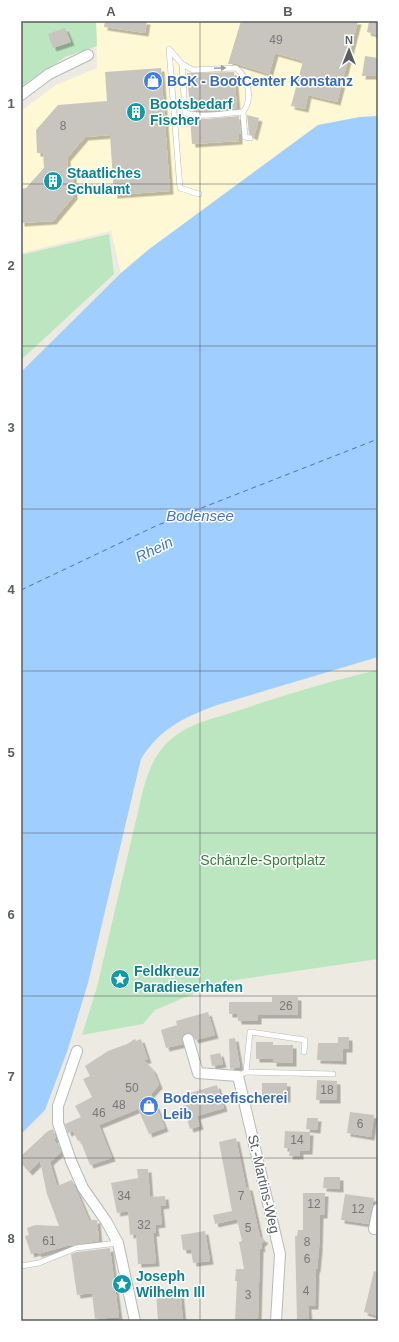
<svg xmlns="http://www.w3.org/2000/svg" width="399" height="1342" font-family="Helvetica,sans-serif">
<defs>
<filter id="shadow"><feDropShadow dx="3.5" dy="3.5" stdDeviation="0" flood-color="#0004"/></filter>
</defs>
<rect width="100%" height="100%" fill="#edebe1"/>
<polygon fill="#fff8d4" points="96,21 378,21 378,116 360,117 318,125 148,250 121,273 111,231 21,253 21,111 56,85 97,68"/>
<g fill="#bce6bf">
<polygon points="21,21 96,21 97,46 65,57 21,87"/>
<polygon points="109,234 114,274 21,360 21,255"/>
<path d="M378 670V959L222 982 155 1010 143 1024 82 1035 97 987 143 790C149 769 156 750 175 736 193 722 216 718 237 711 284 695 330 681 378 670Z"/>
</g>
<path fill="#9fceff" d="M378 116V657L214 706C181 719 160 729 141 759L88 983 68 1049 45 1110 21 1134V372L121 273 148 250 318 125 360 117Z"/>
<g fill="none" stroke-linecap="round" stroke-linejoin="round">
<polyline stroke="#3f76c5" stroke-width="1" stroke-dasharray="5 4" stroke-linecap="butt" points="21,590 158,525 378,439"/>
</g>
<g fill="#c8c5be" filter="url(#shadow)">
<polygon points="105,21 147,21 145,33 104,27"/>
<polygon points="241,21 358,21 337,102 308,95 305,109 291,106 303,61 275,53 269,74 237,64 228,64"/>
<polygon points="369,21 378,21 378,35 367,32"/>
<polygon points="65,28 71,42 53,48 48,34"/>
<polygon points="365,56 378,58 378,76 362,76"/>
<polygon points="161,68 170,191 114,195 110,135 85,137 67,158 68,173 73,173 74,196 53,221 21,223 21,189 26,188 44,168 43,153 37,153 36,130 58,105 107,101 105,72"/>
<polygon points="187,73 234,72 237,108 206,111 190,110"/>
<polygon points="247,115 259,118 254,137 249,134"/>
<polygon points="239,116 241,134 239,134 239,141 192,144 190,118 206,119"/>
<polygon points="272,997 298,997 298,1015 258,1015 258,1021 238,1021 237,1014 229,1014 229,1002 272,1002"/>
<polygon points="208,1012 215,1035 195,1040 192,1034 187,1033 182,1037 183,1044 166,1048 161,1030 177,1025 176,1021"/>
<polygon points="338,1037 349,1037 349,1049 343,1049 343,1061 317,1060 318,1043 338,1043"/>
<polygon points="235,1038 240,1067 230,1069 229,1039"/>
<polygon points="135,1039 136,1041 141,1039 148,1060 144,1060 153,1070 159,1085 151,1094 165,1128 149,1134 138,1109 99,1125 112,1158 90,1165 80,1140 78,1141 73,1131 68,1133 65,1124 81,1117 75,1106 92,1097 83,1079 90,1076 85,1066 108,1051 127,1044"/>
<polygon points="256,1042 273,1042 273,1045 293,1045 293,1063 273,1063 273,1059 256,1059"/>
<polygon points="220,1053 223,1064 212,1066 210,1055"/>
<polygon points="317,1080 337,1081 337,1100 316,1100"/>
<rect x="262" y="1083" width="25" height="16"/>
<polygon points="217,1085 224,1108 197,1116 200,1126 190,1129 183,1106 193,1103 190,1093"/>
<polygon points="350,1112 374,1115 371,1137 347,1133"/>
<polygon points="307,1118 318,1118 317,1130 306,1129"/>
<polygon points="53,1129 56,1138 54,1140 61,1152 50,1162 57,1186 72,1180 89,1220 97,1220 99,1241 70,1246 70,1245 38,1254 37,1252 31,1254 25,1236 29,1235 27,1228 35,1225 59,1226 47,1194 40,1161 29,1172 21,1163 21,1156 48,1131"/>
<polygon points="285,1131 310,1132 309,1151 300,1151 300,1156 289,1156 290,1148 284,1148"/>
<polygon points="236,1138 246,1187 249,1187 260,1237 265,1240 261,1244 262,1248 260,1249 258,1319 255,1319 255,1321 235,1321 237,1281 235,1281 236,1269 244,1269 239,1242 242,1241 237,1219 215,1224 213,1215 232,1211 219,1142"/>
<polygon points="137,1169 148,1169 150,1197 165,1196 166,1205 160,1206 162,1224 155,1225 156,1233 153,1233 156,1263 138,1264 136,1234 130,1235 128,1211 117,1213 111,1183 138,1178"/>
<polygon points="324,1177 340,1177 340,1189 323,1188"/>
<polygon points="303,1193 325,1193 324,1215 320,1215 319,1249 317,1269 316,1269 315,1306 308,1306 309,1320 297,1320 295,1236 297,1236 298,1230 303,1230"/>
<polygon points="345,1194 374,1198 368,1224 341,1220"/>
<polygon points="205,1231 210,1261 193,1263 191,1250 183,1250 181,1235"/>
<polygon points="110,1248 119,1317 95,1319 92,1293 77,1295 71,1254 77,1252"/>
<polygon points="374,1271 378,1272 378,1316 364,1312"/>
<polygon points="180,1289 183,1321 158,1321 156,1291"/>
</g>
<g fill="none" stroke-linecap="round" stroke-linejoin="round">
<g stroke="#b6b9be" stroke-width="6">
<g id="lane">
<path d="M182 64 185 113C202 118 225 113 243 112 253 99 249 78 236 68L193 70 182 64 169 49 180 188 199 194"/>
<polyline points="243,112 245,137 250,138"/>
<polyline points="246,1072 333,1074"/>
<polyline points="238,1076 246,1072 250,1032 305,1040 304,1052"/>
<polyline points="21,1266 39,1263 76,1248 118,1243"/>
</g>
</g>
<g stroke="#b6b9be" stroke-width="12">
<g id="street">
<polyline points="21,95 49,74 88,55"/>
<polyline points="188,1039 198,1073 238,1076 280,1254 276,1321"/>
<polyline points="77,1051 58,1106 58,1123 71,1161 83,1188 106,1221 118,1243 135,1321"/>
<polyline points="374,1229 378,1209"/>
</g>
</g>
<use href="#lane" stroke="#fff" stroke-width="5"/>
<use href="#street" stroke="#fff" stroke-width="10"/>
</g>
<defs><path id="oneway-solid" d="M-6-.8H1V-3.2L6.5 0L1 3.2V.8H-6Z"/></defs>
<use fill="#9b9ea1" href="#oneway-solid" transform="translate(220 68) rotate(-2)"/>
<path fill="none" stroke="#595d62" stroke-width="1" stroke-opacity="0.55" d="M200 21V1321M21 184H378M21 346H378M21 509H378M21 671H378M21 833H378M21 996H378M21 1158H378"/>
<defs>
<g id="shop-disc" transform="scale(1)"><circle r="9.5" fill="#3f7fe0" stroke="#fff"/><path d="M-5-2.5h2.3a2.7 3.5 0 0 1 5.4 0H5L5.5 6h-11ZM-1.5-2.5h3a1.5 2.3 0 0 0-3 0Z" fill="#fff"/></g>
<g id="building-disc" transform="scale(1)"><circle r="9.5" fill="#0f9aa8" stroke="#fff"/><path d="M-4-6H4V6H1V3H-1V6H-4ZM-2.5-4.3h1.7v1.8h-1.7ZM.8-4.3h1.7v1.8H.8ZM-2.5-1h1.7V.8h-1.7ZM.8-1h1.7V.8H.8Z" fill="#fff"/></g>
<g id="sight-disc" transform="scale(1)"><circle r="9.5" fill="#0f9aa8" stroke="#fff"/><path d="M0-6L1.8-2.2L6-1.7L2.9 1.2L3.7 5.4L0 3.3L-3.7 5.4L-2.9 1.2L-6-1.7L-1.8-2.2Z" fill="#fff"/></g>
</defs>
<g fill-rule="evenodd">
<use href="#shop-disc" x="153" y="81"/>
<use href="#building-disc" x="136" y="112"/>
<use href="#building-disc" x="53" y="181"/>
<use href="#sight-disc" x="120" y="979"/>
<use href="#shop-disc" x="149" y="1106"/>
<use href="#sight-disc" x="122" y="1284"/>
</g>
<g text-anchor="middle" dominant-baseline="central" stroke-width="3" stroke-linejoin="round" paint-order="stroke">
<g font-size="12" fill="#757779">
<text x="276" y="40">49</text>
<text x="63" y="126">8</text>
<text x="286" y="1006">26</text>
<text x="132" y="1088">50</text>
<text x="327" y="1090">18</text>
<text x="119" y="1105">48</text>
<text x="99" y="1113">46</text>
<text x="360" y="1124">6</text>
<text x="297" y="1140">14</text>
<text x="124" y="1196">34</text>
<text x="241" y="1196">7</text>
<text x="314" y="1204">12</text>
<text x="358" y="1209">12</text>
<text x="144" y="1225">32</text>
<text x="248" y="1228">5</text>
<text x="49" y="1241">61</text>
<text x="307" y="1242">8</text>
<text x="307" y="1259">6</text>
<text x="306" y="1291">4</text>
<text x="248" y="1295">3</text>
</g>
<g font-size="14" font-weight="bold" fill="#366cbe" stroke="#fff" text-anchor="start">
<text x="167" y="81">BCK - BootCenter Konstanz</text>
<text x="163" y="1098">Bodenseefischerei<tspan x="163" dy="16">Leib</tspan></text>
</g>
<g font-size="14" font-weight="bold" fill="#0d838f" stroke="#fff" text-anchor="start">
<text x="150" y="104">Bootsbedarf<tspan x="150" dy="16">Fischer</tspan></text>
<text x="67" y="173">Staatliches<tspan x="67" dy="16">Schulamt</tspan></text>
<text x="134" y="971">Feldkreuz<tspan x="134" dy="16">Paradieserhafen</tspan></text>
<text x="136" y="1276">Joseph<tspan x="136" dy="16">Wilhelm Ill</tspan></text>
</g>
<g font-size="14" fill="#31823b" stroke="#fff">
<text x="263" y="860">Schänzle-Sportplatz</text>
</g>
<g font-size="14" fill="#595d62" stroke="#fff">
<text transform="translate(264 1184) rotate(77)">St.-Martins-Weg</text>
</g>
<g font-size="15" font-style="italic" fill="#3f76c5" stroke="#fff">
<text x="200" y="515">Bodensee</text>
<text transform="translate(154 549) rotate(-26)">Rhein</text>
</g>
</g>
<rect width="399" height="1342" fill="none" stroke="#ffffff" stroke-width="44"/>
<g transform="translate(349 50)" stroke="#ffffff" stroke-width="3" paint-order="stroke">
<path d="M0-3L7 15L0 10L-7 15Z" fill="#595d62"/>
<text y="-6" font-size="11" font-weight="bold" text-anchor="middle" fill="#595d62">N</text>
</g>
<rect x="22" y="22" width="355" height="1298" fill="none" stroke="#595d62" stroke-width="1.5"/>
<g font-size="13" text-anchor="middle" font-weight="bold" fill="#595d62">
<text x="111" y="16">A</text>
<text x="288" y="16">B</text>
<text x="11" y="108">1</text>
<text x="11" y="270">2</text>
<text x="11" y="432">3</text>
<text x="11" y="594">4</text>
<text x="11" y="757">5</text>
<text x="11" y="919">6</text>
<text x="11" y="1081">7</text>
<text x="11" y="1243">8</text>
</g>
</svg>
